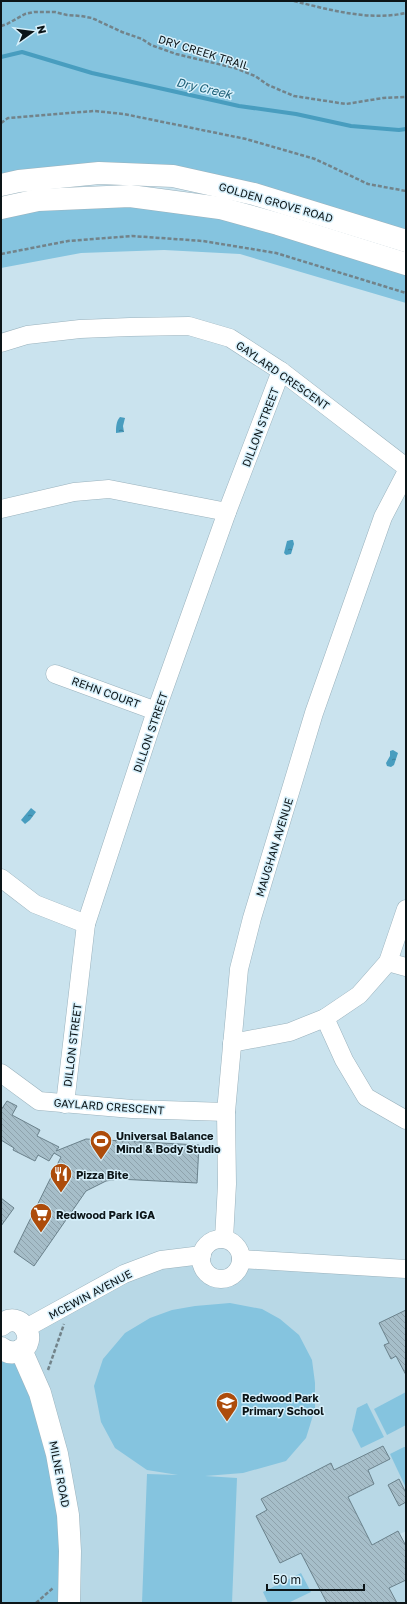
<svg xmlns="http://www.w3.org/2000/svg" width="407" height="1604" font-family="'Golos Text',sans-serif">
<defs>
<pattern id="water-ripples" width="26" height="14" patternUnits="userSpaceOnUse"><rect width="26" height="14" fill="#489dbf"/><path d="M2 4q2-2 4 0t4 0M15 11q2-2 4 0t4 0" fill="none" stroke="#3a7f9a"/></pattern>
<pattern id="building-back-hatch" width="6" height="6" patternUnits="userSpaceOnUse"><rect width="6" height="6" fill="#a6bec9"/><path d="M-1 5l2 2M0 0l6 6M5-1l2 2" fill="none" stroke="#8ea2ac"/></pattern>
</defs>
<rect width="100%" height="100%" fill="#cae3ee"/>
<polygon fill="#b8d8e6" points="202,1263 208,1274 220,1279 233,1275 240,1265 406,1269 406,1531 400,1534 406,1546 406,1600 404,1603 69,1603 28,1338 124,1274"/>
<g fill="#85c4df">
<polygon points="1,1 406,1 406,241 173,176 1,185"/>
<polygon points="128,202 218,213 406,269 406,303 240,254 164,250 81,253 1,268 1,214"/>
<polygon points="230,1303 262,1309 280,1319 299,1335 312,1360 315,1383 315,1409 306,1438 286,1461 243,1473 205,1476 237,1478 232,1603 142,1603 147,1474 178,1475 147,1470 115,1448 101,1422 94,1386 103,1359 125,1333 150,1318 172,1310 195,1306"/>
<polygon points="1,1348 11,1352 57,1454 69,1603 1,1603"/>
<polygon points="406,1392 406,1425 387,1435 374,1409"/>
<polygon points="367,1403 384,1437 361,1448 352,1430 357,1408"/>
<polygon points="404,1447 406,1447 406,1488 390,1454"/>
<polygon points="301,1573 311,1592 288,1603 268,1603 263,1592"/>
</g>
<g fill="url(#water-ripples)">
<path d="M120 417 125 418 123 426 124 432 116 433C116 428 116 421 120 417Z"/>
<polygon points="291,540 293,540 294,544 291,554 286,555 284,553 287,541"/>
<polygon points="393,750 398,753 394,765 391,767 387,766 386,763 390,756 390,751"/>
<polygon points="31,808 36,812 30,820 25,824 21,820"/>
</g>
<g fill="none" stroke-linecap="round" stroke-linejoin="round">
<polyline stroke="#489dbf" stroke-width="4" points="1,57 22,52 92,73 239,106 296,114 351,126 399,130 406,129"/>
</g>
<g fill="url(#building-back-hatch)" stroke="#6a818b">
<polygon points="7,1101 17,1106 12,1115 40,1130 37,1136 59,1147 56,1151 86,1139 199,1145 197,1183 118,1179 106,1181 86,1191 34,1266 14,1252 61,1157 54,1153 49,1161 38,1155 35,1161 13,1150 14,1148 1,1140 1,1110"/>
<polygon points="1,1198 14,1208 1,1226"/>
<polygon points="406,1310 406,1375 396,1356 391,1359 384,1345 389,1343 379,1323"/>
<polygon points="383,1446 390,1459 368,1470 374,1484 348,1497 372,1545 398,1531 406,1546 406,1580 389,1588 397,1603 327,1603 301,1553 280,1563 256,1516 267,1510 261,1499 331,1463 334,1470"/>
<polygon points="399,1479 406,1493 406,1502 399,1506 388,1485"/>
</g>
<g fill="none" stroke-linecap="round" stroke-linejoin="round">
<g stroke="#9ab2bd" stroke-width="19">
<g id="minor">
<polyline points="1,343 27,335 80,329 130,327 189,326 230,338 281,371 406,467"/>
<polyline points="1,509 74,492 109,489 227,512"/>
<polyline points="55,674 156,711"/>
<polyline points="1,878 35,904 86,924"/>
<polyline points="388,962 406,967"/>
<polyline points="325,1018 344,1060 366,1097 406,1120"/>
<polyline points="232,1043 290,1032 325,1018 359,995 388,962 406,909"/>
<polyline points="1,1073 39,1101 132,1109 226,1112"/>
<polyline points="65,1104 86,924 156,711 227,512 281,371"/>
<polyline points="224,1239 227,1184 226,1112 239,969 252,918 314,713 383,517 406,473"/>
<circle cx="221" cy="1259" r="20"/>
<polyline points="241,1259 406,1269"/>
<polyline points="26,1328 124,1274 161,1260 202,1255"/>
</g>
</g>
<g stroke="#9ab2bd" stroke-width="23">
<g id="major">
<polyline points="1,185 19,181 99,173 173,176 254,194 406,241"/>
<polyline points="1,208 38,200 130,196 220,208 278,224 406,264"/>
<path d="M1 1325C21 1308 40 1342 19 1351 12 1354 6 1352 1 1348"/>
<polyline points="21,1350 40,1393 57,1454 68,1515 70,1551 69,1603"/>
</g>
</g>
<g stroke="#72838a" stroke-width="2.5" stroke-dasharray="4 2" stroke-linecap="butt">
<path d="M294 1C330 10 369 21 406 13"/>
<polyline points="1,26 7,24 25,14 34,12 55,12 67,15 81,16 92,18 122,32 142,39 151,45 176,54 235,68 255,76 268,85 294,96 346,104 383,98 406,97"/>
<polyline points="1,123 8,118 94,111 124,114 246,139 315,159 368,184 406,191"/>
<polyline points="1,254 68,241 132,236 203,241 276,253 406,293"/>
<polyline points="48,1370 64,1324"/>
<polyline points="36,1603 53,1588"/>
</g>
<use href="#minor" stroke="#fff" stroke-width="18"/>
<use href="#major" stroke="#fff" stroke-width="22"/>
</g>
<defs>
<g id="stadium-pin" transform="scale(1.15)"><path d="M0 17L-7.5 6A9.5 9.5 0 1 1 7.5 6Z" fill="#ad4c0b" stroke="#d7f0fb"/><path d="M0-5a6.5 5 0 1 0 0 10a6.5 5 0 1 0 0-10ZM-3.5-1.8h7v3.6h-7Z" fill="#fff"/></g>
<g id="restaurant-pin" transform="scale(1.15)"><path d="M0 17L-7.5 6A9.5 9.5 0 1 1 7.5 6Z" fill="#ad4c0b" stroke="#d7f0fb"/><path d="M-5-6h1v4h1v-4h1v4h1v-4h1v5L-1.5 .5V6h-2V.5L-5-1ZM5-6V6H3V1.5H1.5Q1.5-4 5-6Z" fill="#fff"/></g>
<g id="supermarket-pin" transform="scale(1.15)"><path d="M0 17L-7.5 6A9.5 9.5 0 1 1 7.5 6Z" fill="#ad4c0b" stroke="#d7f0fb"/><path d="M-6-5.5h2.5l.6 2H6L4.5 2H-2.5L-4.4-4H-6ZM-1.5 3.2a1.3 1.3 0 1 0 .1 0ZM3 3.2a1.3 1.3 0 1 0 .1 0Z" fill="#fff"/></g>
<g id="school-pin" transform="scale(1.15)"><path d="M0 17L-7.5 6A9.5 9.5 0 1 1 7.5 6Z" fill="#ad4c0b" stroke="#d7f0fb"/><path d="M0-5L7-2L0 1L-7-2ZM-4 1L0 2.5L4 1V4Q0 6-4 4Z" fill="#fff"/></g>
</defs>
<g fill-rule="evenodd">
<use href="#stadium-pin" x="101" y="1141"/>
<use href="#restaurant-pin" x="61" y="1174"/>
<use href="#supermarket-pin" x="41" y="1214"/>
<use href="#school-pin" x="227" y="1403"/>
</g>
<g text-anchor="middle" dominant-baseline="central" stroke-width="3" stroke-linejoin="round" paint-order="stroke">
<g font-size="11" fill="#0c1518" stroke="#d7f0fb">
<text transform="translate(204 52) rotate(17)">DRY CREEK TRAIL</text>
<text transform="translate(276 202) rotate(16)">GOLDEN GROVE ROAD</text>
<text transform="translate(283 375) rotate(35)">GAYLARD CRESCENT</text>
<text transform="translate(260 427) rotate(-69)">DILLON STREET</text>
<text transform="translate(106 692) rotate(20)">REHN COURT</text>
<text transform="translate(150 732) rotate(-71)">DILLON STREET</text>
<text transform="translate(274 847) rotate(-73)">MAUGHAN AVENUE</text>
<text transform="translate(72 1045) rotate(-83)">DILLON STREET</text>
<text transform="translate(109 1106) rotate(4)">GAYLARD CRESCENT</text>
<text transform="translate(90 1294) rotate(-28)">MCEWIN AVENUE</text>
<text transform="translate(60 1474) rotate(79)">MILNE ROAD</text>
</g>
<g font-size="11" font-weight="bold" fill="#0c1518" stroke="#d7f0fb" text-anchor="start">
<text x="116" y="1135">Universal Balance<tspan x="116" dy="13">Mind &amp; Body Studio</tspan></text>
<text x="76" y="1174">Pizza Bite</text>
<text x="56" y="1214">Redwood Park IGA</text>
<text x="242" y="1397">Redwood Park<tspan x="242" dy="13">Primary School</tspan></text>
</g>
<g font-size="12" font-style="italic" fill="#1e6078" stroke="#d7f0fb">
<text transform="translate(204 88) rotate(13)">Dry Creek</text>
</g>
</g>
<rect width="407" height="1604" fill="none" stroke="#0c1518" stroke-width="4"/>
<g transform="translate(32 32) rotate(76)" stroke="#d7f0fb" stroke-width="3" paint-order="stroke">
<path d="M0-3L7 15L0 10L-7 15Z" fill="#0c1518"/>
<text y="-6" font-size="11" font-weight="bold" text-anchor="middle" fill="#0c1518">N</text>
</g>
<path d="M267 1584v6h97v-6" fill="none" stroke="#0c1518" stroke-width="2"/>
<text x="273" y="1584" font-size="12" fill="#0c1518" stroke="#d7f0fb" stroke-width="3" paint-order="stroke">50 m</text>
</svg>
